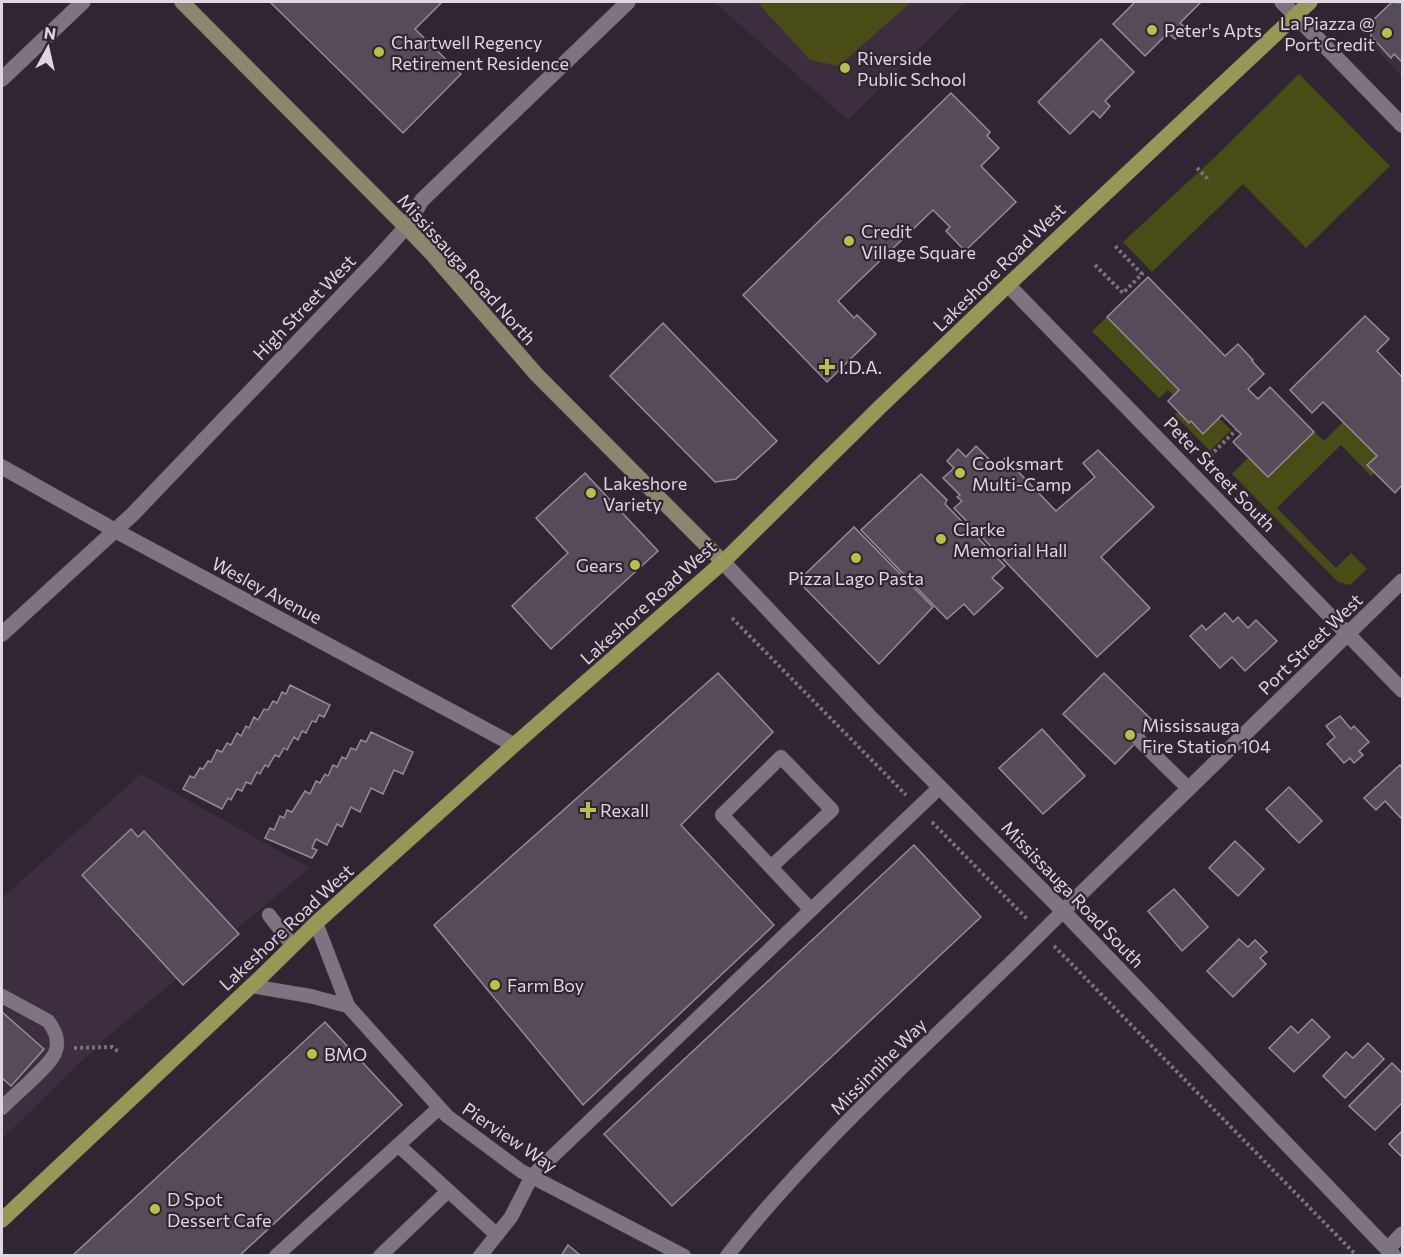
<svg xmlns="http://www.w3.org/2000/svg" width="1404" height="1257" font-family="Commissioner,sans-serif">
<rect width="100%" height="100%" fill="#302532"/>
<g fill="#3c2d3f">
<polygon points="714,2 966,2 848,120"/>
<polygon points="1390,2 1402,2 1402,77 1369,42 1370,21"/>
<polygon points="141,774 310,868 106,1038 2,1139 2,898"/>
</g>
<g fill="#484d15">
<polygon points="757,2 911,2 839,66 810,60"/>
<polygon points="1299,74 1390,166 1306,248 1243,184 1152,272 1123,242 1216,156"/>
<polygon points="1107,317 1179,390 1173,395 1168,390 1159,398 1092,331"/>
<polygon points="1178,412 1203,433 1219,418 1231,430 1210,451 1175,415"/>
<polygon points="1343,422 1377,456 1367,465 1375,473 1371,476 1341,445 1277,508 1336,568 1351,553 1367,569 1350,585 1338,582 1232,474 1248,458 1268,477 1314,432 1324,441"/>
</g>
<g fill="#564b59" stroke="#968a99" stroke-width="1.5">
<polygon points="270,2 442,2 415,29 461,74 403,133"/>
<polygon points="1135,2 1201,2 1180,23 1186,28 1175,39 1168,33 1145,56 1113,24"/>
<polygon points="1392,2 1402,3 1402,62 1394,54 1391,58 1371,36 1371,22"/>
<polygon points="1101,39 1134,72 1105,101 1110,106 1100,118 1093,111 1070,134 1038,102"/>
<polygon points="951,93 990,132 987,136 999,148 981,166 1016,202 965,251 946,231 950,227 933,210 838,301 854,318 857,315 876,334 827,382 743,295"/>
<polygon points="1148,277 1225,356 1238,344 1253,360 1252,361 1264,374 1248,389 1258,399 1270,387 1314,432 1268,477 1233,442 1241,434 1222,415 1203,434 1191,421 1189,423 1168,401 1179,390 1107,317"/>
<polygon points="1365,316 1389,339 1377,351 1402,377 1402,485 1395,493 1367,465 1377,456 1323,402 1312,413 1290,390"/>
<polygon points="663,323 777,441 736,479 715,482 610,376"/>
<polygon points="976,446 996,466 1005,458 1056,511 1095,477 1083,463 1098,450 1154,507 1101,557 1150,608 1097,657 954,508 962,501 957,497 960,495 943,478 954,468 947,461 958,449 966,457"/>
<polygon points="585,473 658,551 551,649 512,606 568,553 536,518"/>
<polygon points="921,474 947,500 945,504 1005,566 992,578 1003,588 974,615 964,604 947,619 861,530"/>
<polygon points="854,527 933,607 879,664 798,581"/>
<polygon points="1225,613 1233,622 1238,617 1248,628 1256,620 1277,641 1245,671 1232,657 1220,668 1190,636 1202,625 1206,630"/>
<polygon points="718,673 773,732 681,825 774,925 583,1105 434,925"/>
<polygon points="1104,673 1155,723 1115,764 1063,714"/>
<polygon points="290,685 330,705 324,717 319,715 316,722 312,721 306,733 302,731 298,740 294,737 287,750 284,748 279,757 275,755 268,767 265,765 260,774 257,772 251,784 246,782 242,791 237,789 231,800 228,798 222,809 183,789 190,776 194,778 200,768 203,769 208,761 211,762 217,750 222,752 227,743 231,745 237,733 241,736 246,726 249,728 254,717 258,720 264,709 268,710 273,701 277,703 282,692 286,694"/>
<polygon points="1340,716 1351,729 1354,726 1369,742 1359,751 1363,755 1354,763 1350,758 1344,763 1327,744 1335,737 1326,726"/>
<polygon points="1042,729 1085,776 1043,814 999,768"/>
<polygon points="371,732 413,752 403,774 394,770 383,794 371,788 360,812 351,807 342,827 337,824 327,845 316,839 312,848 317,850 312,858 265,838 270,828 274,830 280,816 284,818 287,810 292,812 305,791 310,794 316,781 320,783 325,774 328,776 333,765 337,767 342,757 346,759 351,748 356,750 361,740 366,742"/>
<polygon points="1400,765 1402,768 1402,819 1385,801 1376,810 1364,798"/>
<polygon points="1289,787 1322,821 1299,843 1266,809"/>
<polygon points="131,829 138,837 144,831 239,934 183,985 82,875"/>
<polygon points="1235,841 1264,869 1238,896 1209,868"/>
<polygon points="914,845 981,917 672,1206 604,1134"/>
<polygon points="1174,889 1208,927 1182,951 1148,911"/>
<polygon points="1239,939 1248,947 1255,940 1267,952 1260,958 1266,964 1233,997 1207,971"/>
<polygon points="2,1012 44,1049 11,1086 2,1078"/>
<polygon points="1312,1019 1330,1037 1294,1072 1269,1048 1291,1026 1298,1033"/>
<polygon points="325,1022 402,1105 239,1256 72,1256"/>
<polygon points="1368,1043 1384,1059 1345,1098 1323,1076 1346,1052 1353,1058"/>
<polygon points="1392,1063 1402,1073 1402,1103 1375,1130 1349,1106"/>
<polygon points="1402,1131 1402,1157 1389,1144"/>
<polygon points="568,1245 581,1256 561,1256"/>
</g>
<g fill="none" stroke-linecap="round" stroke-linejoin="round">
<g stroke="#4a424c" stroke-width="15">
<g id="service">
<polyline points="1139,740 1189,789"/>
<polyline points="771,867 832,810 781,757 722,815 811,910"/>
<polyline points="269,915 292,945"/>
<polyline points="316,923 348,1006 447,1116 521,1171 684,1256"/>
<polyline points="251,986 310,996 348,1006"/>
<path d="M2 996 48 1021C55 1030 60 1041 55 1053 49 1067 14 1095 2 1108"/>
<polyline points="398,1145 497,1235"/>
<polyline points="276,1256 439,1108"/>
<polyline points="380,1256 448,1191"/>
<polyline points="480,1256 511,1217 532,1176 940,787"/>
<path d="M727 1256C827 1129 951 1025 1063 911"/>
</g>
</g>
<g stroke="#4a424c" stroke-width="16">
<g id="minor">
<polyline points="1282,2 1402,125"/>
<polyline points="2,79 83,2"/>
<polyline points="1008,285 1402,690"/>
<polyline points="2,467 116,531 514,745"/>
<polyline points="2,634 133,514 378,258 406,227 422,200 628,2"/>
<polyline points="1063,911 1402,581"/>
<polyline points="1388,1249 1402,1234"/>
</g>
</g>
<g stroke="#4a424c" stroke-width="16">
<polyline id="tertiary" points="723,562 872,719 1063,911 1394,1256"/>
</g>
<g stroke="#4a424c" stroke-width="16">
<polyline id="secondary" points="182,2 406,227 433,255 536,374 723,562"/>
</g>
<g stroke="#4a424c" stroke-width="16">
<polyline id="primary" points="2,1220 263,975 316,923 514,745 723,562 881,406 1008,285 1310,2"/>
</g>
<g stroke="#7a717c" stroke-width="4" stroke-dasharray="3 3" stroke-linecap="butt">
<polyline points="1197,168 1210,181"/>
<polyline points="1095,265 1123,293 1142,274 1115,246"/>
<polyline points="1210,456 1237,429"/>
<polyline points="732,618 906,795"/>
<polyline points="932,822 1027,919"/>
<polyline points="1054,946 1357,1256"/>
<polyline points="74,1048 112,1047 119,1052"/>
</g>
<use href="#service" stroke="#7f7382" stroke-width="14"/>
<use href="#minor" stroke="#7f7382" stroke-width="15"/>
<use href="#tertiary" stroke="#7f7382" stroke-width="15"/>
<use href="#secondary" stroke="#8b866c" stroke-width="15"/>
<use href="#primary" stroke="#979856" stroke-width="15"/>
</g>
<g fill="#b7c148" stroke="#302532" stroke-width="2">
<circle cx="1152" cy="30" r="6"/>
<circle cx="1387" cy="33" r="6"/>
<circle cx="379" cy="52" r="6"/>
<circle cx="845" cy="68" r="6"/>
<circle cx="849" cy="241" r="6"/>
<path d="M824 358h6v6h6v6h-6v6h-6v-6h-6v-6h6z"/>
<circle cx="960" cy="473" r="6"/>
<circle cx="591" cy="493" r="6"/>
<circle cx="941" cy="539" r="6"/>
<circle cx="856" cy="558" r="6"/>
<circle cx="635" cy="565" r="6"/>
<circle cx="1130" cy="735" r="6"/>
<path d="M585 801h6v6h6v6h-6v6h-6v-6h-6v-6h6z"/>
<circle cx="495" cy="985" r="6"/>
<circle cx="312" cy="1054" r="6"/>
<circle cx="155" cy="1209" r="6"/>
</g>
<g text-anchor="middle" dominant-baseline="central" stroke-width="4.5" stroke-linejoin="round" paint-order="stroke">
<g font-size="18" fill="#ddd7df" stroke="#302532" text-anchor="start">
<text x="1375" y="23" text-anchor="end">La Piazza @<tspan x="1375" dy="21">Port Credit</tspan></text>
<text x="1164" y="30">Peter's Apts</text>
<text x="391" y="42">Chartwell Regency<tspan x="391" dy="21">Retirement Residence</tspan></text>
<text x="857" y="58">Riverside<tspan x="857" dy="21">Public School</tspan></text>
<text x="861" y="231">Credit<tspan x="861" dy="21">Village Square</tspan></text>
<text x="839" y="367">I.D.A.</text>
<text x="972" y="463">Cooksmart<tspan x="972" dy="21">Multi-Camp</tspan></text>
<text x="603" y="483">Lakeshore<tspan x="603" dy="21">Variety</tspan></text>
<text x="953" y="529">Clarke<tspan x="953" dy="21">Memorial Hall</tspan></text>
<text x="623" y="565" text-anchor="end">Gears</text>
<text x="856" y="578" text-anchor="middle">Pizza Lago Pasta</text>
<text x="1142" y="725">Mississauga<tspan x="1142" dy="21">Fire Station 104</tspan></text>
<text x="600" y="810">Rexall</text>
<text x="507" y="985">Farm Boy</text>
<text x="324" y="1054">BMO</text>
<text x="167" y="1199">D Spot<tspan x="167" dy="21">Dessert Cafe</tspan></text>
</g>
<g font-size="18" fill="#ddd7df" stroke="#302532">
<text transform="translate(999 267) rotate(-44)">Lakeshore Road West</text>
<text transform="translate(467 269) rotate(48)">Mississauga Road North</text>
<text transform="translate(304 307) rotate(-46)">High Street West</text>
<text transform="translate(1220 474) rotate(46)">Peter Street South</text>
<text transform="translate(267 590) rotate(28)">Wesley Avenue</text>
<text transform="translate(648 602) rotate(-42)">Lakeshore Road West</text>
<text transform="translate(1310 644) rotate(-44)">Port Street West</text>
<text transform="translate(1073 894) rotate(46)">Mississauga Road South</text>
<text transform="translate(286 927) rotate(-43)">Lakeshore Road West</text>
<text transform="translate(878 1066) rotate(-45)">Missinnihe Way</text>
<text transform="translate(510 1137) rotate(34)">Pierview Way</text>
</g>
</g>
<rect width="1404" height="1257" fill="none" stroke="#ddd7df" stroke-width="6"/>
<g transform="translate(48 48) rotate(8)" stroke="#302532" stroke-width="4.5" paint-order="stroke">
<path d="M0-4.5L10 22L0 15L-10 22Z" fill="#ddd7df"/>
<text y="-9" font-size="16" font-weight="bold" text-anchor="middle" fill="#ddd7df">N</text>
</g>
</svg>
